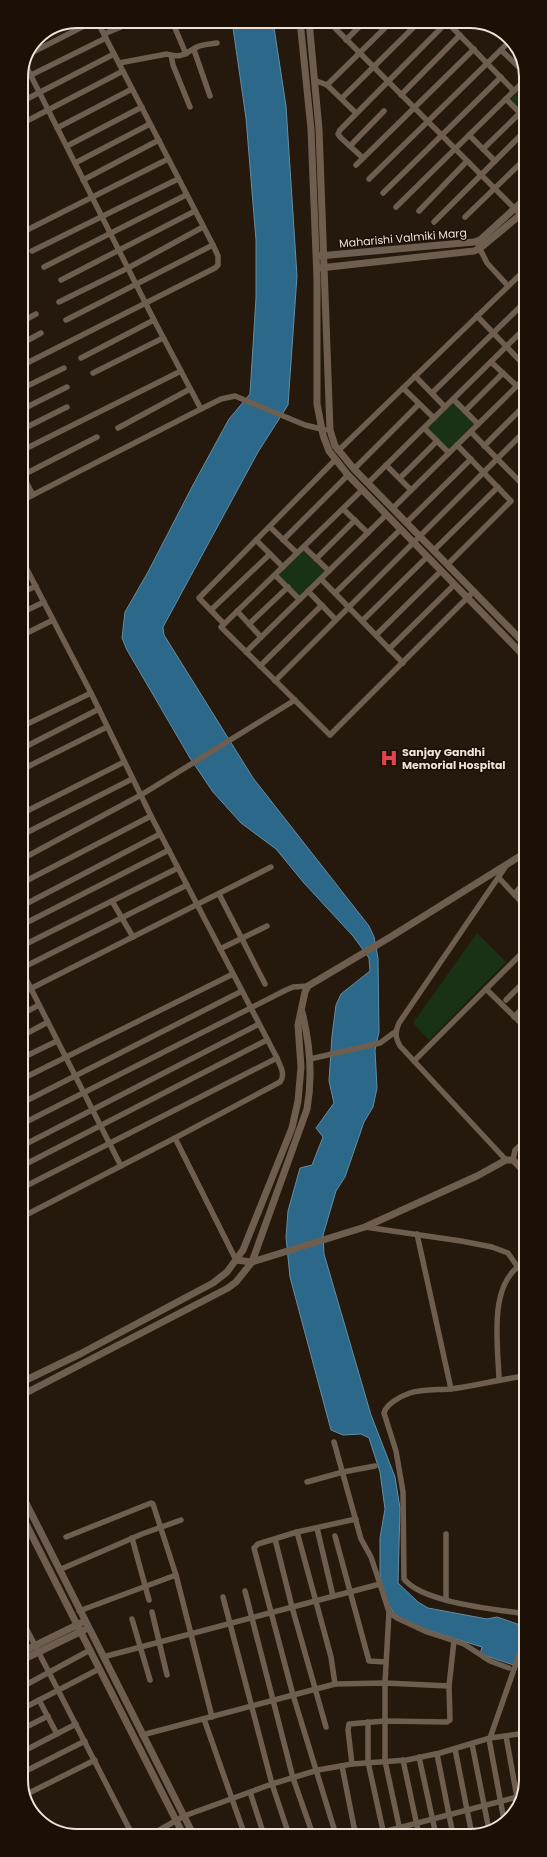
<svg xmlns="http://www.w3.org/2000/svg" width="547" height="1857" font-family="Poppins,sans-serif">
<rect width="100%" height="100%" fill="#25180c"/>
<g fill="#193115">
<polygon points="525,85 525,115 510,99"/>
<polygon points="453,402 475,424 448,451 426,428"/>
<polygon points="304,549 326,571 299,598 277,576"/>
<polygon points="477,933 506,962 429,1040 413,1023"/>
</g>
<polygon fill="#2b688a" stroke="#658da2" points="232,21 273,21 286,106 297,276 288,405 258,452 163,627 164,635 253,778 369,926 374,937 378,958 379,1032 375,1050 377,1088 373,1107 364,1122 345,1177 336,1191 323,1235 324,1254 371,1415 395,1477 400,1508 398,1583 418,1602 428,1608 487,1619 497,1617 526,1627 526,1669 480,1654 482,1647 421,1628 396,1616 386,1601 380,1576 380,1538 385,1509 380,1472 369,1438 361,1434 343,1435 331,1430 290,1277 286,1237 288,1211 300,1168 312,1165 323,1137 316,1128 334,1103 329,1081 332,1036 336,1005 341,994 370,971 369,958 353,936 304,883 276,849 241,823 213,792 190,758 127,650 122,638 125,612 148,572 193,485 229,419 250,394 256,298 256,240 246,118"/>
<g fill="none" stroke-linecap="round" stroke-linejoin="round">
<g stroke="#6e5e50" stroke-width="5.5">
<polyline points="172,21 186,54"/>
<polyline points="328,21 521,215"/>
<polyline points="446,21 514,91"/>
<polyline points="333,26 338,21"/>
<polyline points="104,34 135,21"/>
<polyline points="346,40 365,21"/>
<polyline points="194,50 210,96"/>
<polyline points="501,50 525,73"/>
<polyline points="31,53 94,21"/>
<polyline points="171,55 173,65 190,107"/>
<path d="M119 63 167 54C181 59 186 53 197 47 203 44 211 44 217 43"/>
<polyline points="515,63 520,57"/>
<polyline points="21,80 106,38"/>
<polyline points="314,80 327,85 356,113"/>
<polyline points="327,85 392,21"/>
<polyline points="401,95 460,35"/>
<polyline points="342,98 420,21"/>
<polyline points="506,99 525,118"/>
<polyline points="21,102 114,54"/>
<polyline points="21,124 123,71"/>
<polyline points="57,128 132,89"/>
<polyline points="469,135 495,161"/>
<polyline points="67,146 142,107"/>
<polyline points="350,146 384,111"/>
<polyline points="483,149 520,113"/>
<polyline points="363,158 341,138 338,134 340,130 447,22"/>
<polyline points="75,163 150,124"/>
<polyline points="356,165 474,49"/>
<polyline points="369,179 510,41"/>
<polyline points="83,180 159,140"/>
<polyline points="383,193 501,77"/>
<polyline points="396,207 525,80"/>
<polyline points="419,211 467,161"/>
<polyline points="465,217 525,159"/>
<polyline points="434,222 525,131"/>
<polyline points="21,233 168,159"/>
<polyline points="476,241 487,263 508,286"/>
<polyline points="32,251 178,179"/>
<polyline points="44,267 186,195"/>
<polyline points="61,280 195,211"/>
<polyline points="59,302 128,268 203,227"/>
<polyline points="477,316 525,366"/>
<polyline points="66,320 213,245"/>
<polyline points="21,322 36,314"/>
<polyline points="521,332 525,336"/>
<polyline points="21,344 41,333"/>
<polyline points="81,358 154,320"/>
<polyline points="491,362 517,386"/>
<polyline points="21,366 215,268 218,265 218,256 213,245 97,21"/>
<polyline points="93,373 163,338"/>
<polyline points="415,376 445,407"/>
<polyline points="403,388 434,418"/>
<polyline points="21,389 64,368"/>
<polyline points="432,393 525,302"/>
<polyline points="453,399 478,424"/>
<polyline points="201,409 221,399 235,396 305,425 325,430"/>
<polyline points="21,410 67,387"/>
<polyline points="465,411 503,373"/>
<polyline points="118,428 190,389"/>
<polyline points="424,428 449,453"/>
<polyline points="21,430 67,407"/>
<polyline points="471,432 525,487"/>
<polyline points="484,446 525,405"/>
<polyline points="339,450 525,270"/>
<polyline points="21,451 181,371"/>
<polyline points="386,465 411,490"/>
<polyline points="354,469 419,404"/>
<polyline points="21,472 33,495"/>
<polyline points="23,475 97,437"/>
<polyline points="400,478 437,441"/>
<polyline points="368,483 525,328"/>
<polyline points="362,490 221,627 330,735 474,591"/>
<polyline points="21,501 201,409 154,320 26,66"/>
<polyline points="393,508 525,378"/>
<polyline points="343,509 368,533"/>
<polyline points="407,522 471,459"/>
<polyline points="270,527 297,553"/>
<polyline points="256,540 283,567"/>
<polyline points="283,540 348,475"/>
<polyline points="304,547 329,571"/>
<polyline points="434,550 498,487"/>
<path d="M21 558 91 693 151 816 277 1058C280 1066 286 1074 280 1082L175 1138 22 1217"/>
<polyline points="316,559 355,520"/>
<polyline points="448,564 511,501 457,445"/>
<polyline points="275,575 299,599"/>
<polyline points="321,579 403,663"/>
<polyline points="308,591 336,620"/>
<polyline points="21,593 36,586"/>
<polyline points="335,593 400,530"/>
<polyline points="211,610 270,554"/>
<polyline points="237,611 261,637"/>
<polyline points="21,613 44,602"/>
<polyline points="362,621 427,557"/>
<polyline points="224,624 199,598 335,460"/>
<polyline points="249,624 288,587"/>
<polyline points="376,635 441,571"/>
<polyline points="21,636 53,620"/>
<polyline points="389,649 454,585"/>
<polyline points="246,652 386,515"/>
<polyline points="260,666 322,605"/>
<polyline points="275,681 525,431"/>
<polyline points="21,727 91,693"/>
<polyline points="21,749 99,709"/>
<polyline points="21,770 107,727"/>
<polyline points="21,814 124,762"/>
<polyline points="22,835 132,779"/>
<polyline points="22,859 141,795 295,700"/>
<polyline points="499,878 525,906"/>
<polyline points="22,883 151,816"/>
<polyline points="219,894 265,984"/>
<polyline points="514,894 525,882"/>
<polyline points="112,901 133,937"/>
<polyline points="22,906 160,834"/>
<polyline points="22,925 169,850"/>
<polyline points="22,946 178,868"/>
<polyline points="220,949 267,926"/>
<polyline points="22,968 187,885"/>
<polyline points="22,971 121,1166"/>
<polyline points="486,989 526,1028"/>
<polyline points="22,993 271,867"/>
<polyline points="506,1000 525,981"/>
<polyline points="22,1014 39,1005"/>
<polyline points="514,1017 525,1006"/>
<polyline points="22,1036 48,1022"/>
<polyline points="22,1058 57,1041"/>
<polyline points="310,1059 380,1043 395,1032"/>
<polyline points="414,1061 525,950"/>
<polyline points="22,1079 233,974"/>
<polyline points="22,1103 242,991"/>
<polyline points="22,1124 286,990 293,987 308,986"/>
<polyline points="175,1138 236,1260"/>
<polyline points="22,1146 259,1024"/>
<path d="M506 1160 400 1046C395 1037 395 1032 399 1023L506 866"/>
<polyline points="513,1160 515,1150 526,1140"/>
<polyline points="22,1166 267,1040"/>
<polyline points="22,1188 277,1058"/>
<polyline points="526,1196 526,1223"/>
<polyline points="365,1227 461,1241 492,1247 508,1253 517,1266"/>
<polyline points="417,1234 451,1389"/>
<path d="M526 1376C500 1379 475 1386 450 1389 437 1390 422 1389 410 1393 401 1396 386 1404 384 1413L396 1451 403 1492 404 1579C423 1603 495 1609 526 1614"/>
<path d="M499 1379C498 1344 487 1280 526 1262"/>
<polyline points="334,1442 361,1539 371,1557 380,1584"/>
<polyline points="307,1482 343,1472 375,1466"/>
<polyline points="317,1528 333,1596"/>
<polyline points="297,1532 331,1657 335,1684"/>
<polyline points="446,1534 446,1600"/>
<polyline points="335,1536 369,1661 386,1662"/>
<polyline points="66,1537 151,1503 153,1504 176,1575 212,1717"/>
<polyline points="132,1538 149,1600"/>
<polyline points="275,1539 292,1607 326,1727"/>
<polyline points="59,1570 142,1534 181,1520"/>
<polyline points="245,1591 293,1778 313,1835"/>
<polyline points="223,1597 272,1784 289,1835"/>
<polyline points="79,1611 176,1575"/>
<polyline points="152,1612 167,1675"/>
<polyline points="389,1612 385,1683 385,1761 401,1835"/>
<polyline points="132,1619 150,1680"/>
<polyline points="22,1620 133,1836"/>
<polyline points="103,1657 380,1584 389,1612 397,1618 427,1632 464,1644 490,1661 509,1668"/>
<polyline points="22,1687 90,1650"/>
<polyline points="39,1700 57,1734"/>
<polyline points="22,1709 99,1669"/>
<polyline points="204,1719 244,1833"/>
<polyline points="368,1722 368,1762 384,1835"/>
<polyline points="22,1729 48,1716"/>
<polyline points="524,1733 526,1748"/>
<polyline points="142,1735 335,1684 385,1683 449,1686 454,1641"/>
<polyline points="506,1736 518,1803"/>
<polyline points="490,1738 526,1635"/>
<polyline points="489,1739 504,1820"/>
<polyline points="472,1744 489,1830"/>
<polyline points="455,1749 472,1835"/>
<polyline points="22,1752 76,1724"/>
<polyline points="437,1754 453,1835"/>
<polyline points="419,1757 436,1835"/>
<polyline points="403,1760 419,1835"/>
<polyline points="352,1764 348,1730 349,1724 385,1721 447,1722 450,1720 449,1686"/>
<polyline points="342,1766 355,1832"/>
<polyline points="22,1773 85,1741"/>
<polyline points="22,1787 26,1795"/>
<polyline points="250,1792 264,1835"/>
<polyline points="25,1795 95,1760"/>
<polyline points="383,1832 521,1796"/>
<polyline points="336,1835 293,1695 254,1548 258,1544 297,1532 356,1519"/>
<polyline points="119,1836 131,1830"/>
<polyline points="149,1836 184,1816 272,1784 318,1770 352,1764 407,1760 440,1753 490,1738 526,1733"/>
</g>
<g stroke="#6e5e50" stroke-width="7">
<polyline points="300,21 311,129 317,279 317,404 323,435 329,451 348,475 525,657"/>
<polyline points="309,21 319,129 330,430 335,446 354,469 525,644"/>
<polyline points="319,256 474,242 480,240 525,199"/>
<polyline points="320,268 474,251 479,249 525,211"/>
<polyline points="236,1260 252,1262 365,1227 477,1176 506,1160 513,1160 526,1173"/>
<polyline points="22,1382 80,1354 213,1283 227,1272 243,1250 292,1128 298,1101 301,1067 298,1025 305,992 308,986 392,936 525,853"/>
<path d="M22 1395 228 1288 236 1282 252 1262 307 1109C313 1076 310 1044 302 1012"/>
<polyline points="22,1495 194,1836"/>
<polyline points="22,1516 184,1836"/>
<polyline points="22,1652 81,1623"/>
<polyline points="22,1660 84,1630"/>
</g>
</g>
<defs>
<g id="hospital-bare" transform="scale(1.38)"><path d="M-5-5h3v3.5h4V-5h3V5h-3V1.5h-4V5h-3Z" fill="#e0444e" stroke="#1c0f05" stroke-width="2.5" paint-order="stroke"/></g>
</defs>
<g fill-rule="evenodd">
<use href="#hospital-bare" x="389" y="758"/>
</g>
<g text-anchor="middle" dominant-baseline="central" stroke-width="3" stroke-linejoin="round" paint-order="stroke">
<g font-size="11" fill="#ebe2da" stroke="#1c0f05">
<text transform="translate(403 238) rotate(-5)">Maharishi Valmiki Marg</text>
</g>
<g font-size="11" font-weight="bold" fill="#ebe2da" stroke="#1c0f05" text-anchor="start">
<text x="402" y="752">Sanjay Gandhi<tspan x="402" dy="13">Memorial Hospital</tspan></text>
</g>
</g>
<path d="M0 0H547V1857H0ZM77 28H470A49 49 0 0 1 519 77V1780A49 49 0 0 1 470 1829H77A49 49 0 0 1 28 1780V77A49 49 0 0 1 77 28Z" fill="#1c0f05" fill-rule="evenodd"/>
<path fill="none" stroke="#ebe2da" stroke-width="2" d="M77 28H470A49 49 0 0 1 519 77V1780A49 49 0 0 1 470 1829H77A49 49 0 0 1 28 1780V77A49 49 0 0 1 77 28Z"/>
</svg>
